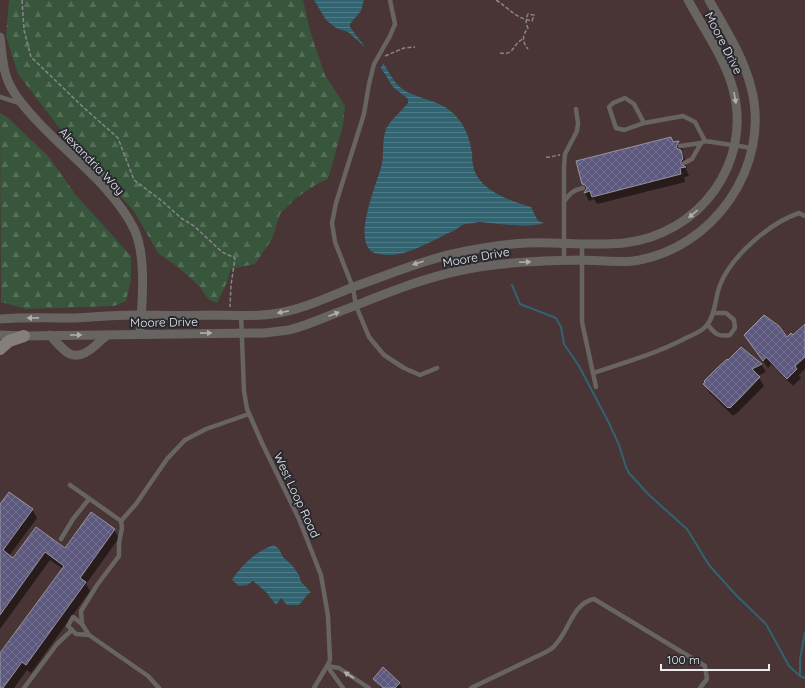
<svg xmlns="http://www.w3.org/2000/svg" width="805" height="688" font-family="Quicksand,sans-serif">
<defs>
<pattern id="forest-firs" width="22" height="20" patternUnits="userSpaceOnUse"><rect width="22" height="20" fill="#38563c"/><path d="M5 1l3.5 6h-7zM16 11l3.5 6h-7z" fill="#556e58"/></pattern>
<pattern id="water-rules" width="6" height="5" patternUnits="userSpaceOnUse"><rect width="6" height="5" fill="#316371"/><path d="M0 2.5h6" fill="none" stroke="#4f7a86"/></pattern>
<pattern id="building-cross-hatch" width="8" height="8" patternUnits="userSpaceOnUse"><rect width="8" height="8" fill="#5d587d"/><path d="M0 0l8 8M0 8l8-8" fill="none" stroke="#747090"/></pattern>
</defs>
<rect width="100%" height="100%" fill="#323239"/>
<rect fill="#493436" x="0" y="0" width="805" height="688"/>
<g fill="url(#forest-firs)">
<polygon points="9,0 303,0 311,34 325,75 345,106 343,126 328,179 317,184 296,198 280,214 272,239 255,264 231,269 228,280 217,303 208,299 199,286 179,268 158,253 134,211 74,147 18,74 6,36"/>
<polygon points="0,113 7,117 49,157 75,194 131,256 131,280 126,301 114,306 26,309 1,302"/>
</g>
<g fill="url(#water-rules)">
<polygon points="314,0 364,0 361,11 350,24 350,27 365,47 348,32 336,28 326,20"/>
<path d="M383 63C389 72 393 81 401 88 417 100 440 99 455 115 466 127 470 139 472 154 472 160 473 167 475 172 482 191 513 202 531 207L538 221 544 223C530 229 495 223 479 222 474 223 468 224 465 224 461 225 459 228 455 230 433 240 403 260 378 254 347 248 379 180 382 163 384 152 382 140 386 129 391 119 401 112 408 103V99L393 87 381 68Z"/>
<path d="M274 545 279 549 283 557 292 565 299 575 301 582 311 592 308 594 299 605H287L281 598 276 605 266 592 253 581 247 585 239 586 232 580C242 565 256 551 274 545Z"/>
</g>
<g fill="#0007">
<polygon points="678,142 683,150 682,153 685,159 687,168 686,169 689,176 684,177 685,182 597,204 594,199 589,201 585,193 586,190 583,184"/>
<polygon points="805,325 805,369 799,375 801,378 793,386 771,364 768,368 745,335 787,339 793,337"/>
<polygon points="761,364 766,372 758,376 764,386 735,415 734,414 733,416 709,392 704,384"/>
<polygon points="0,506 32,509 37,518 9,556 14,559 36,528 65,549 114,530 119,538 86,584 90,591 31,673 27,670 14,688 0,688 0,654 63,569 50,560 0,629"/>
<polygon points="374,679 399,683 402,688 381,688"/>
</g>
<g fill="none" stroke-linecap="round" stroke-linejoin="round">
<g stroke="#316371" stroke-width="2">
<polyline points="512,285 520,304 556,318 561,327 564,344 579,366 609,423 619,445 626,467 629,473 649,495 687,529 709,565 735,594 766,624 789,666 800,676 805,678"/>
<polyline points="800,676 800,659 805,633"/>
</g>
</g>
<g fill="url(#building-cross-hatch)" stroke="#95959e">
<polygon points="671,137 673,142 679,141 676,147 678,149 681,150 683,159 681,161 681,164 686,167 680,168 681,174 592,197 590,191 584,193 587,188 585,185 582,184 576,161"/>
<polygon points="764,315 779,326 787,337 791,333 793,335 805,324 805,357 795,366 797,369 787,379 766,357 763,361 744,335"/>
<polygon points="741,347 762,364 752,369 760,377 740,398 730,408 729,407 728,408 703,384 705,382 704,381 716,369 727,359 728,360"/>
<polygon points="9,492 33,509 3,550 13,558 36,527 65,548 91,512 115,529 80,578 86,582 26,665 22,662 3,688 0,688 0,653 64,566 45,552 0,615 0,504"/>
<polygon points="383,667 400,683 395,688 383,688 373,679"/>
</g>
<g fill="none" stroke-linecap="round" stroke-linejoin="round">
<g stroke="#86858b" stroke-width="1.5" stroke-dasharray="4 2" stroke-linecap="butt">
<polyline points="22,0 24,30 31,57 83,107 118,138 134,180 162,201 181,218 194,226 222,252 235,258 231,285 230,307"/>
<path d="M496 0C510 9 515 18 532 21L534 15 528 14C526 19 525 23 528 28 522 35 522 42 528 49"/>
<path d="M500 53C515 56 512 44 523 39"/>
<polyline points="385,56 404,48 415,47"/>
<path d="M546 157C551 158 555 155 560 155"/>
</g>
<g stroke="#686462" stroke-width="4.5">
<polyline points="390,0 395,24 390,36 374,64 369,84 364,114 336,203 332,223 335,242 353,288 356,306 369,337 384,355 404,368 420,375 437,368"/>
<polyline points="0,97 19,103"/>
<polyline points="644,123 624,130 616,128 609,107 613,103 625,98 634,104 644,123 683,116 695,122 705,141"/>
<polyline points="680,146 701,143 705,141 752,148"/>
<polyline points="684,163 692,159 701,143"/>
<path d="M564 202C569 194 573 190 583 188"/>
<polyline points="582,244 582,322 596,387"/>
<polyline points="564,261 564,166 565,154 577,131 578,123 576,109"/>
<polyline points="241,315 244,391 247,409 262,443 299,519 321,575 328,616 330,660 327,666 314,688"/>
<path d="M708 325C715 334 718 337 730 335L735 328 734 320 726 313H713"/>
<path d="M593 373C624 363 655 354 684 339 692 335 702 332 707 325 716 314 715 297 720 285 732 255 770 223 799 213L805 216"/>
<polyline points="70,485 121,521 122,528 119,543 119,556 97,585 81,611 82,624"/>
<polyline points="121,521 136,504 167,459 185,440 206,429 249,414"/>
<polyline points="61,539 73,519 89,499"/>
<polyline points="89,635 76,634 68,626 73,617 82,624 89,635 148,676 159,688"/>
<polyline points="327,666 339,668 369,688"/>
<polyline points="327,666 343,688"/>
<polyline points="24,688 57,644 72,630"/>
<path d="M471 688 546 652C550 650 554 647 556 644 570 629 572 604 594 599L705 666 707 679 700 688"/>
</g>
<g stroke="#686462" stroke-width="9">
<path d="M0 37C2 51 2 68 8 81 15 97 27 110 39 123 69 155 115 189 134 229 147 256 142 304 140 334"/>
<path d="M0 319C25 317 51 318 76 318 95 317 114 315 134 315 159 315 184 316 210 315 230 315 252 317 272 314 301 310 326 298 353 287 388 275 422 260 457 253 480 248 505 244 528 243 560 242 592 246 624 243 699 235 753 163 733 89 725 58 703 28 688 0"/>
<path d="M0 335 24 336 264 333C272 332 281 331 289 330 305 326 321 319 336 313 376 298 416 280 458 271 498 262 538 261 579 260 597 260 615 263 633 261 713 250 772 166 751 87 743 56 725 28 709 0"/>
<path d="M50 335C66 353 74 365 96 345 100 341 103 338 108 335"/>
</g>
<polyline stroke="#857f7c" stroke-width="12" points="0,349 9,341 24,336"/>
</g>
<defs><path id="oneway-solid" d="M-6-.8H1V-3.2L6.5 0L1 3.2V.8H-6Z"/></defs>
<g fill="#b1aeb0">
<use href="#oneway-solid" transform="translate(735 98) rotate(80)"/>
<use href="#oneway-solid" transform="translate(693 214) rotate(140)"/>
<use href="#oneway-solid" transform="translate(525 262) rotate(-3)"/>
<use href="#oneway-solid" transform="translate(418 263) rotate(162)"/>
<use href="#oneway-solid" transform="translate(283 312) rotate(169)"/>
<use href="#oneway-solid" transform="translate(334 314) rotate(-21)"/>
<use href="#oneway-solid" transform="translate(33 318) rotate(179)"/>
<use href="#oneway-solid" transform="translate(206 333) rotate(-1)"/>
<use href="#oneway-solid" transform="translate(76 335)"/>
<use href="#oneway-solid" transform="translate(349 675) rotate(-147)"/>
</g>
<g text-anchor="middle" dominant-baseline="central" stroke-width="4" stroke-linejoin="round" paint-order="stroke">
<g font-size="12" fill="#ecebf0" stroke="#28282f">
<text transform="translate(724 43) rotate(63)">Moore Drive</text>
<text transform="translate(92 161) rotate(46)">Alexandria Way</text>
<text transform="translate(476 257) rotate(-10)">Moore Drive</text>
<text transform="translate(164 322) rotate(-1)">Moore Drive</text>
<text transform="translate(297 495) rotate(65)">West Loop Road</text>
</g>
</g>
<path d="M661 664v6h108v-6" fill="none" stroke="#ecebf0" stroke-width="2"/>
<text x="667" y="664" font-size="12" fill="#ecebf0" stroke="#28282f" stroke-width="3" paint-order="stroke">100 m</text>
</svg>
